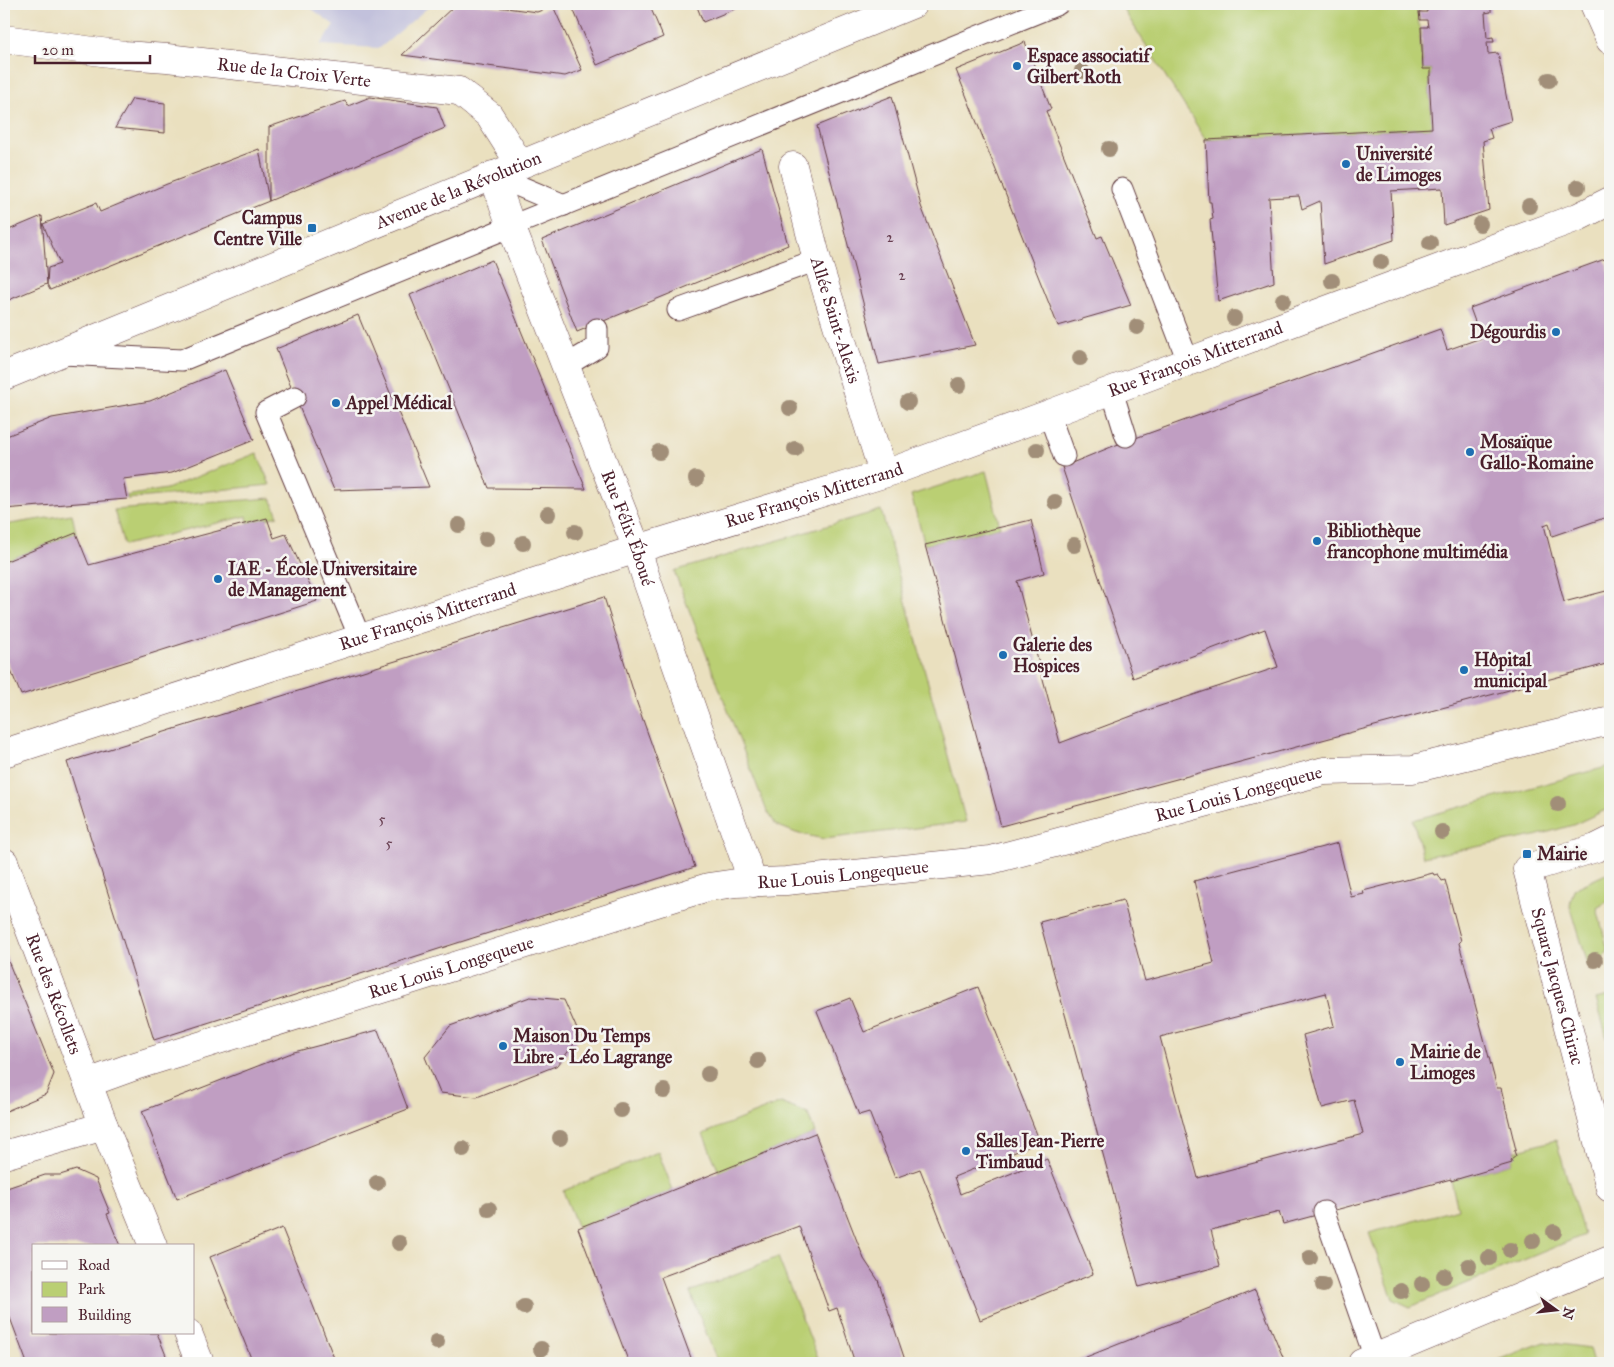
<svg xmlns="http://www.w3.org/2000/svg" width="1614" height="1367" font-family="'IM FELL Great Primer',serif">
<rect width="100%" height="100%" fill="#f6f6f2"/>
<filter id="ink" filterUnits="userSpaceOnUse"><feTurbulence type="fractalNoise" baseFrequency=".02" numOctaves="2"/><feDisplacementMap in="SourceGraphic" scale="10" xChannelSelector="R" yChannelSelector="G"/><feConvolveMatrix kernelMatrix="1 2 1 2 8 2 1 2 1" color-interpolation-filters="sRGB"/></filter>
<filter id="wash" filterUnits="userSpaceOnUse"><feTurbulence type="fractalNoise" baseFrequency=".0096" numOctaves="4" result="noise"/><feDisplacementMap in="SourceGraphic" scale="20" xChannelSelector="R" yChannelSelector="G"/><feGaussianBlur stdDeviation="1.12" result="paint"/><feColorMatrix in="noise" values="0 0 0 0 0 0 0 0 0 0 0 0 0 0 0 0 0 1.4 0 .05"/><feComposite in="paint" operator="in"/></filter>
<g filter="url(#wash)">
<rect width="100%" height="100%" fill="#eae0bf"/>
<polygon fill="#c2c1dc" points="305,4 432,4 380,48 320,45 334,25"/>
<g fill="#bacf73" stroke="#82774f">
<polygon points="1120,4 1417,4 1423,69 1431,69 1431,76 1429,76 1432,128 1206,140"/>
<polygon points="257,453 270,485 127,499 126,496 166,489"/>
<polygon points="986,471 1000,527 925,545 911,495"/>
<polygon points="271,498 278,516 248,523 247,516 124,545 114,510"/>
<polygon points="881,510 966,822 824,839 796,833 776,825 766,809 674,571"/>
<polygon points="72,514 76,533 4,562 4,525"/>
<polygon points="1610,766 1610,808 1573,825 1535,836 1423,857 1413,820"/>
<polygon points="1610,872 1610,900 1597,908 1608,951 1598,965 1589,968 1570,905 1574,889"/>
<polygon points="1609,996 1610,996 1610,1049 1596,999"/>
<polygon points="781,1103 808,1114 815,1133 719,1172 703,1134"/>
<polygon points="1556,1140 1584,1235 1410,1307 1393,1299 1369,1233 1458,1209 1451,1181 1512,1163 1514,1151"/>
<polygon points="658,1152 673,1190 578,1228 563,1191"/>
<polygon points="778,1257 820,1363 718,1363 690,1292"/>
<polygon points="1544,1342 1590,1348 1594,1363 1490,1363"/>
</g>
<g id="blocks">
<g fill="#c09ec2" fill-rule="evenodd">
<polygon points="456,4 475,4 537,12 553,6 582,70 565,76 402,55"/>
<polygon points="571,4 649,4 663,37 597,65"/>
<polygon points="696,4 747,4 703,22"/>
<polygon points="1426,4 1485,4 1485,6 1491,6 1491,12 1485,13 1487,38 1493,37 1494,42 1487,42 1488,54 1498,53 1511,121 1489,128 1492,138 1483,141 1489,210 1444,225 1442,188 1391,191 1394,240 1324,264 1320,201 1302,209 1299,196 1269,198 1274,282 1218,301 1210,220 1213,219 1211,202 1209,202 1206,140 1432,128 1429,76 1431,76 1431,69 1423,69 1421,27 1428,27 1427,20 1420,20 1419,12 1427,12"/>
<polygon points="1025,42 1051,109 1046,111 1097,238 1102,236 1131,305 1058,326 956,70"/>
<polygon points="892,96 921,206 975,345 879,364 817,126"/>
<polygon points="370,97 437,107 445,128 269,201 269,127 345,101 348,106"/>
<polygon points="132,99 165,103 165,133 115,128"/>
<polygon points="259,149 269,201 50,290 47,284 4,302 4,232 42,216 47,284 48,268 60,264 43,224 96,203 100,212 167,184"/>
<polygon points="762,149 788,245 577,332 542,240"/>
<polygon points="1605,259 1610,274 1610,516 1552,536 1549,523 1544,525 1564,602 1610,590 1610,663 1001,826 925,545 1031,520 1044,573 1017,581 1060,743 1145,711 1278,667 1265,629 1133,678 1062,467 1116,445 1440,329 1447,350 1481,338 1470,308"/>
<polygon points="492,260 586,489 489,488 458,411 410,295"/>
<polygon points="358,315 429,487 334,490 295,397 276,349"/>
<polygon points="225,370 254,440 172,473 123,479 127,499 4,509 4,437 52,418 150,401"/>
<polygon points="267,518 274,538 286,534 317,601 21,695 4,654 4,562 76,533 89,565"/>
<polygon points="604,597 637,703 695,867 154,1040 67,762"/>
<path d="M1338 843 1351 897 1364 894 1363 891 1433 873 1434 875 1438 874 1442 881 1445 880 1461 941 1459 943 1497 1088H1501L1516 1150 1514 1151 1516 1156 1511 1160 1512 1163 1451 1181V1179L1283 1224 1279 1212 1211 1230 1220 1266 1139 1287 1040 922 1123 900 1145 981 1214 963 1194 881ZM1326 993 1334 1026 1303 1035 1322 1108 1354 1100 1363 1134 1198 1178 1160 1037Z"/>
<polygon points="4,951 54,1074 46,1094 4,1112"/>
<polygon points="978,987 1040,1142 954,1177 960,1194 1047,1159 1093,1274 980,1320 920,1169 895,1178 869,1112 859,1115 817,1011 850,998 864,1032"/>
<polygon points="530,997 564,1000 580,1036 558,1065 477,1097 440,1093 425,1057 450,1026"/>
<polygon points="378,1030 408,1109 177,1199 142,1111 294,1052"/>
<polygon points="815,1133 864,1259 878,1280 906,1363 855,1363 837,1308 829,1311 799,1226 661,1277 693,1363 629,1363 578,1228"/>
<polygon points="76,1170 96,1179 110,1213 107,1214 120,1246 34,1246 34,1333 157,1333 169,1363 27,1363 4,1302 4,1189 45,1175 60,1175"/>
<polygon points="282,1228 336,1363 253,1363 210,1257"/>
<polygon points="1255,1290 1285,1362 1281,1363 1071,1363"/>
</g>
</g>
</g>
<g filter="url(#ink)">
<use href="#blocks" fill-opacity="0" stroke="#623c41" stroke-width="1"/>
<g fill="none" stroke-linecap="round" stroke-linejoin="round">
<g stroke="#623c41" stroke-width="23">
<g id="lane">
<polyline points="493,175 564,205"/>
<polyline points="1122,189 1188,361"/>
<polyline points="678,310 817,260"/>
<polyline points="63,354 182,360 1058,4"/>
<polyline points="565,366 597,347 597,329"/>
<polyline points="1112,391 1126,436"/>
<polyline points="295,397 266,412 360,638"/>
<polyline points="1049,414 1064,456"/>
<polyline points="1324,1212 1375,1358"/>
</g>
</g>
<g stroke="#623c41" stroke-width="29">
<g id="street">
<path id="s1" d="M4 39 124 55 167 58 459 91 489 115 520 164"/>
<path id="s2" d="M793 166 817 260 883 473"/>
<path id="s3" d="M493 175 511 226 637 549 647 581 753 883"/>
<path id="s4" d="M4 753 637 549 893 471 1049 414 1310 316 1578 217 1610 201"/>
<path id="s5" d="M1610 841 1596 848 1527 869 1610 1188"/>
<path id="s6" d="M4 862 104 1126 153 1246"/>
<path id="s7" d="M88 1083 135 1066 708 887 736 883 786 881 991 860 1324 771 1413 769 1610 721"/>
<polyline points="4,1155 104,1126"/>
<polyline points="188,1333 200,1363"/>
<polyline points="1362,1363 1610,1260"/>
</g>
</g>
<g stroke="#623c41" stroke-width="29">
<g id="secondary">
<polyline points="1594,4 1610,40"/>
<path id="s8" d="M4 376 913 4"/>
</g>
</g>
<use href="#lane" stroke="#fff" stroke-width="21"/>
<use href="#street" stroke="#fff" stroke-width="28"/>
<use href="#secondary" stroke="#fff" stroke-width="28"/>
</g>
<g fill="#a18e78">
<circle cx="1082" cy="71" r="8"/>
<circle cx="1549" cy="80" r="8"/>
<circle cx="1109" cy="149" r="8"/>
<circle cx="1578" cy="187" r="8"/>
<circle cx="1529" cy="206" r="8"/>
<circle cx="1480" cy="224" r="8"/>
<circle cx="1430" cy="243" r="8"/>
<circle cx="1381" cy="262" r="8"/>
<circle cx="1332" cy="281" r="8"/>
<circle cx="1283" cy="300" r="8"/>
<circle cx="1234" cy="318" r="8"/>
<circle cx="1137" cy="327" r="8"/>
<circle cx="1080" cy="358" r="8"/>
<circle cx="959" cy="385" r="8"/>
<circle cx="908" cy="402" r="8"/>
<circle cx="790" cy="408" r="8"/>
<circle cx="795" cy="449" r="8"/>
<circle cx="1037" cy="450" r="8"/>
<circle cx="659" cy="452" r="8"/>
<circle cx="696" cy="479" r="8"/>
<circle cx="1055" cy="502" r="8"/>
<circle cx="548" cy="514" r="8"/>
<circle cx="459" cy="525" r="8"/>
<circle cx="575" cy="532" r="8"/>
<circle cx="486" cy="539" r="8"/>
<circle cx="523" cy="543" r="8"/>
<circle cx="1074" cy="545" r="8"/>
<circle cx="1558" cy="804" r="8"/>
<circle cx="1442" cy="832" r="8"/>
<circle cx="1595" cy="960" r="8"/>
<circle cx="758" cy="1061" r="8"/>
<circle cx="708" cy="1074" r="8"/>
<circle cx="664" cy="1091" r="8"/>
<circle cx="621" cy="1110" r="8"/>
<circle cx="560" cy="1138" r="8"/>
<circle cx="463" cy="1149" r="8"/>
<circle cx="377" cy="1183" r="8"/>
<circle cx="489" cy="1209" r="8"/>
<circle cx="1554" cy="1232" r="8"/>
<circle cx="1533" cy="1241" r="8"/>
<circle cx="399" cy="1243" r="8"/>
<circle cx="1510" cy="1250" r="8"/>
<circle cx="1310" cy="1258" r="8"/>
<circle cx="1489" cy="1258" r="8"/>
<circle cx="1469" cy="1266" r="8"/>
<circle cx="1444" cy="1276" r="8"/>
<circle cx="1422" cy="1284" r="8"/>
<circle cx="1323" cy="1285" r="8"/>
<circle cx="1401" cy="1291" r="8"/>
<circle cx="524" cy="1307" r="8"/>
<circle cx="437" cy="1342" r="8"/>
<circle cx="541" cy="1349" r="8"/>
</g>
</g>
<g fill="#1f6fb2" stroke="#f6f6f2" stroke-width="2">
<circle cx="1017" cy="66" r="5"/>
<circle cx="1346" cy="164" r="5"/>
<rect x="307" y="223" width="10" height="10" rx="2.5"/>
<circle cx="1556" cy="332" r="5"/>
<circle cx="336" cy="403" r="5"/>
<circle cx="1470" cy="452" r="5"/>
<circle cx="1317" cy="541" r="5"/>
<circle cx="218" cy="579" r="5"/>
<circle cx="1003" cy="655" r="5"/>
<circle cx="1464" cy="670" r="5"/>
<rect x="1522" y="849" width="10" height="10" rx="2.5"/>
<circle cx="503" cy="1046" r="5"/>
<circle cx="1400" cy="1062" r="5"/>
<circle cx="966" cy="1151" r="5"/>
</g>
<g text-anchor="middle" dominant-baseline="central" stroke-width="5" stroke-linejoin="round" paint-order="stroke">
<g font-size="15" fill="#683f51">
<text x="890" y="237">2</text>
<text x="902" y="275">2</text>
<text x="382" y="819">5</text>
<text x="389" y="843">5</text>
</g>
<g font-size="18" font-weight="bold" fill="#4a1f2b" stroke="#f6f6f2" text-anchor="start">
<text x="1027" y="56">Espace associatif<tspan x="1027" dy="21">Gilbert Roth</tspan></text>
<text x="1356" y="154">Université<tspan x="1356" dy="21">de Limoges</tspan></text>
<text x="302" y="218" text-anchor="end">Campus<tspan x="302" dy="21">Centre Ville</tspan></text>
<text x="1546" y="332" text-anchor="end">Dégourdis</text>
<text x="346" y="403">Appel Médical</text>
<text x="1480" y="442">Mosaïque<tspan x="1480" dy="21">Gallo-Romaine</tspan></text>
<text x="1327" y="531">Bibliothèque<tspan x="1327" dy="21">francophone multimédia</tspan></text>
<text x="228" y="569">IAE - École Universitaire<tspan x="228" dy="21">de Management</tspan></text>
<text x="1013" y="645">Galerie des<tspan x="1013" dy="21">Hospices</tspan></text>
<text x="1474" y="660">Hôpital<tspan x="1474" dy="21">municipal</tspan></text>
<text x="1537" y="854">Mairie</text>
<text x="513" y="1036">Maison Du Temps<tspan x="513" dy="21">Libre - Léo Lagrange</tspan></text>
<text x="1410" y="1052">Mairie de<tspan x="1410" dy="21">Limoges</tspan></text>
<text x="976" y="1141">Salles Jean-Pierre<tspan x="976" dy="21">Timbaud</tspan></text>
</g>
<g font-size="18" fill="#4a1f2b" stroke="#f6f6f2">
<text stroke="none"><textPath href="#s1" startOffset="292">Rue de la Croix Verte</textPath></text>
<text stroke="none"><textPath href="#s8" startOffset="491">Avenue de la Révolution</textPath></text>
<text stroke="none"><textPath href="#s2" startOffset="160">Allée Saint-Alexis</textPath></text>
<text stroke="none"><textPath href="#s4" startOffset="1255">Rue François Mitterrand</textPath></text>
<text stroke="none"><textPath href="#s4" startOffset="850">Rue François Mitterrand</textPath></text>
<text stroke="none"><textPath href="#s3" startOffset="378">Rue Félix Éboué</textPath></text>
<text stroke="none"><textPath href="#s4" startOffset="445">Rue François Mitterrand</textPath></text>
<text stroke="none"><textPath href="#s7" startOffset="1191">Rue Louis Longequeue</textPath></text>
<text stroke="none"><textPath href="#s7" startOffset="786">Rue Louis Longequeue</textPath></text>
<text stroke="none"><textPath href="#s7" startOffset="381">Rue Louis Longequeue</textPath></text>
<text stroke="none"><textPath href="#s5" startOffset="209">Square Jacques Chirac</textPath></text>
<text stroke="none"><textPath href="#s6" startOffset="141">Rue des Récollets</textPath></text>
</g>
</g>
<rect width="1614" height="1367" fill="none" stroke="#f6f6f2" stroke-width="20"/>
<rect x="32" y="1244" width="162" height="90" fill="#f6f6f2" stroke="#b1a0a2"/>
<rect x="42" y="1261" width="25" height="8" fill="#ffffff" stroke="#b1a0a2"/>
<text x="78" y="1270" font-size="15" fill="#4a1f2b">Road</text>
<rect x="42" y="1282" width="25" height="15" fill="#bacf73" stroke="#b1a0a2"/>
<text x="78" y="1294" font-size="15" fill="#4a1f2b">Park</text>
<rect x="42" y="1307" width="25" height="15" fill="#c09ec2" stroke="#b1a0a2"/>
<text x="78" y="1320" font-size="15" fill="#4a1f2b">Building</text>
<g transform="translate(1556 1310) rotate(105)" stroke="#f6f6f2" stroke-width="4" paint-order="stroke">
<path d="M0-4L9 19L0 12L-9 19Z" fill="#4a1f2b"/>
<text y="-8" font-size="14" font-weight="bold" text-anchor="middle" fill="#4a1f2b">N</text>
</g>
<path d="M35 55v8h115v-8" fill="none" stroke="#4a1f2b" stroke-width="2.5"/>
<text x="42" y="55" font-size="15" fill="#4a1f2b" stroke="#f6f6f2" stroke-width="4" paint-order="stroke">20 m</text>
</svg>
